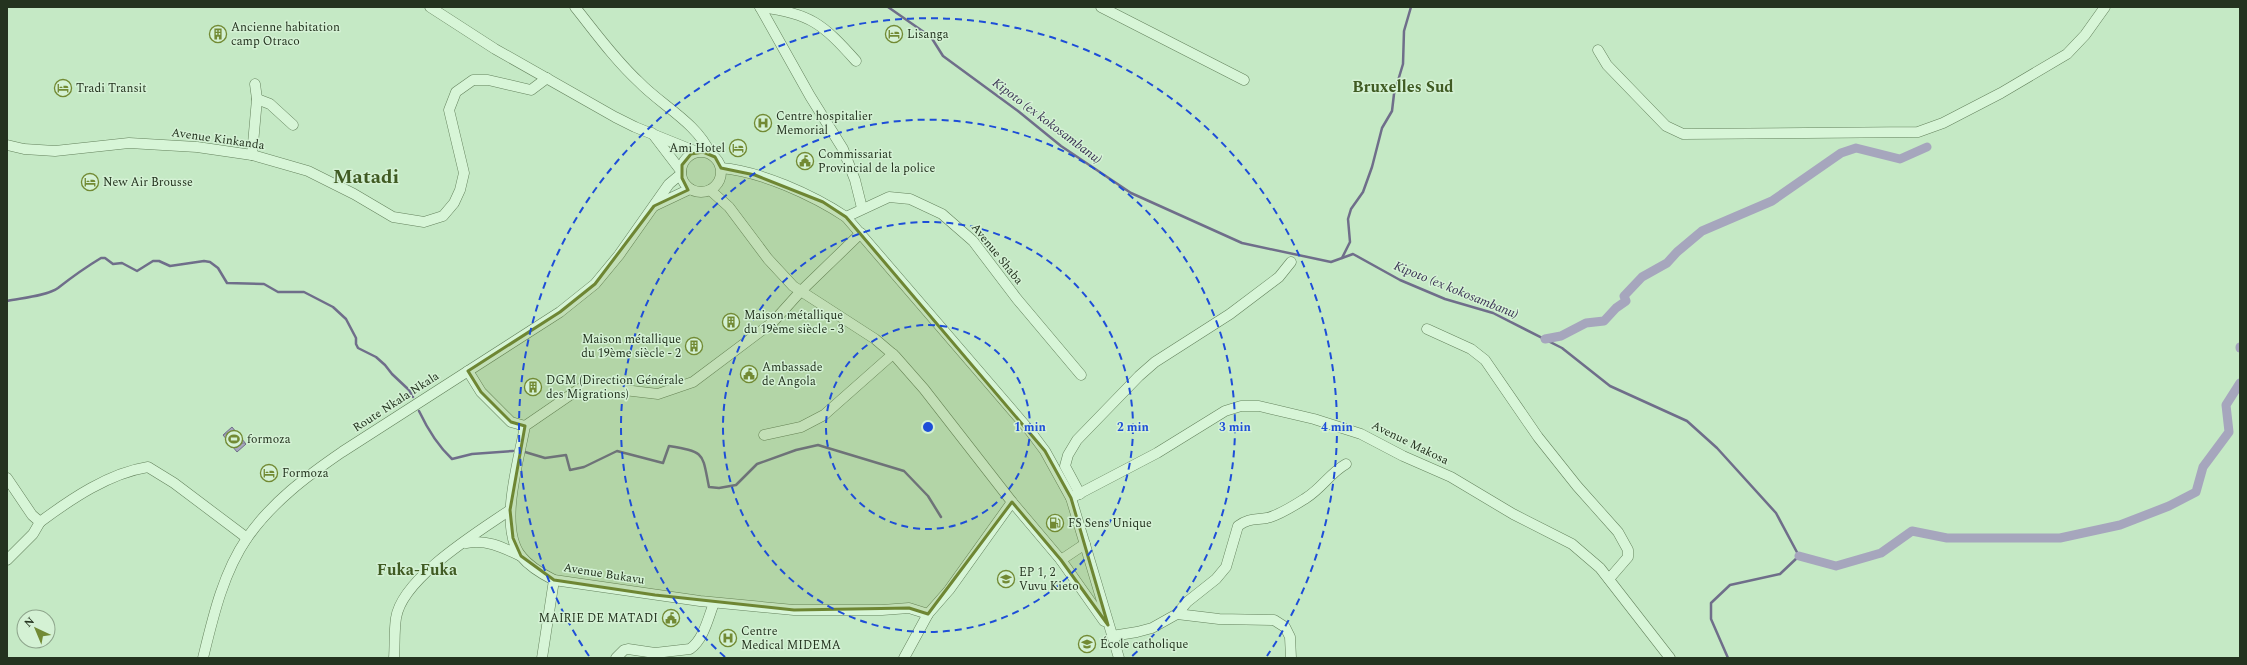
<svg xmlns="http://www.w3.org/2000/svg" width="2247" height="665" font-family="Spectral,serif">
<defs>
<pattern id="water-waves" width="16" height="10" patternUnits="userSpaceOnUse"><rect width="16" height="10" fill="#a6a6bd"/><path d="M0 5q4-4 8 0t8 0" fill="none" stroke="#878899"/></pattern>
</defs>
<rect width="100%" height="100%" fill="#c5e9c5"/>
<polygon fill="url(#water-waves)" stroke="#6f6e8a" points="232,427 246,444 237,452 223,435"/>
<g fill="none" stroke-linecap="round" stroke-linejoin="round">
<g stroke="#6f6e8a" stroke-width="2.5">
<polyline points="888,7 931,37 943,56 1018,111 1061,146 1131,193 1242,243 1331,262 1353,254 1400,280 1445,299 1493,313 1562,348 1610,386 1687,421 1717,448 1776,513 1799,556 1780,574 1730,585 1711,603 1711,619 1728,658"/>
<polyline points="1342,258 1350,242 1348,219 1351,209 1363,192 1372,167 1382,128 1392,111 1394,94 1403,64 1404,31 1411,7"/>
<path d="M7 301C21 298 47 296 58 288 72 277 86 267 101 258H105L113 264 122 263 137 271 153 261H159L170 266 204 261 210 262 218 268 227 283 264 284 278 292H304L333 307 346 319 356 338V344L358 348 376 357 385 365 392 374 409 390 413 397"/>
<path d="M419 411C428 430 437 445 452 459L472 454 513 451"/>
<path d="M525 452 545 458 566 455 570 470 584 467 617 451 663 463 669 446C706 452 702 453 709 487L719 488 736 485 757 464 796 450 818 445 904 471 928 496 941 517"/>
</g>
<g stroke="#a6a6bd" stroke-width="9">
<polyline points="1545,339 1561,336 1586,323 1604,321 1616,308 1626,301 1624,296 1642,277 1667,263 1677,252 1702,231 1772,201 1841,153 1856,148 1900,159 1927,147"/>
<polyline points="2240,347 2240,348"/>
<polyline points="1799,556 1836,566 1881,553 1912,531 1947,538 2060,538 2120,525 2169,506 2196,492 2203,467 2229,432 2226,405 2240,383"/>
</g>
<g stroke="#64825d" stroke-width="11">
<g id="minor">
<polyline points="430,7 495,49 615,117 635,127 697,152"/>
<path d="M575 7C595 32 615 60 639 82 661 105 697 123 710 153"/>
<polyline points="760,7 810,96 843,149 855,180 862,208"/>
<path d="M760 7C810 13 823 24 856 61"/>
<polyline points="1101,7 1244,80"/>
<polyline points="1598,50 1607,65 1666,126 1683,134 1918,132 1943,123 2001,93 2067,54 2085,35 2105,7"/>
<polyline points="257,99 270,104 293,125"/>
<polyline points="652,133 681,171"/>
<polyline points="7,145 24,149 55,151 129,143 197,147 252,155 308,171 354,194 393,217 424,222 443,216 454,203 460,190 464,173 449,110 456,92 473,80 488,80 531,90 547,78"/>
<circle cx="701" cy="172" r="20"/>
<polyline points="252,155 257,99 255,84"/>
<path d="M721 168C760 171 813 195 846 217L1030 431 1045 451 1071 498 1119 658"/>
<polyline points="710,190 729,207 768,259 793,286 875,339 895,356 924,389 1012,502 1061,560 1104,621"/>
<polyline points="654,206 690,189"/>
<polyline points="846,217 889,197 910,199 942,214 973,241 1017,299 1081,375"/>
<path d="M861 233 800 292 773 322 693 382 658 394 590 386 579 389 525 426C519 460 498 527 521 556 529 566 542 574 554 580L700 601 794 610H882L909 608 928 614"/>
<polyline points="1427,329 1471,349 1485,360 1538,437 1577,486 1618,532 1628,550 1628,557 1609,579"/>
<polyline points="468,371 481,392 511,422 525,426"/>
<polyline points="764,435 801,427 824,415 893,354"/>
<path d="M7 478 32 515 40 522C71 499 109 473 148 467L174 483 247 538"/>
<polyline points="1080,494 1065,466 1068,455 1077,440 1139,376 1155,362 1230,314 1279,277 1291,262"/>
<polyline points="1071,498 1157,453 1225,411 1241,406 1259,406 1314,419 1361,434 1403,456 1451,477 1513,514 1572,544 1600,568 1670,658"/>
<path d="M466 543C486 539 502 547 521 556"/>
<polyline points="7,560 33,534 40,522"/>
<polyline points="1061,560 1085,544"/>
<polyline points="1177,614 1219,619 1274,620 1285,627 1290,637 1291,658"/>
<path d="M1112 636 1137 632 1152 628 1177 614 1187 602 1216 579 1226 567 1238 526C1249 518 1255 520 1267 518 1280 515 1295 505 1306 498 1322 488 1330 473 1346 464"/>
<path d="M203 658C213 617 223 573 247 538 272 502 307 476 342 452L560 312 595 284 619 255 669 184 681 174"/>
<path d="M394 658C395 645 394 631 396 618 402 578 478 532 510 510"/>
<polyline points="542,658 554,580"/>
<path d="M616 658 624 650 628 649 655 653 690 649C704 639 708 618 714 603"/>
<polyline points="904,658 928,614 949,590 1012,502"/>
</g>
</g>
<use href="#minor" stroke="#d7f5d7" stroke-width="10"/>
</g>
<path fill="#6e8633" fill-opacity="0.2" stroke="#6e8633" stroke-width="3" stroke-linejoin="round" d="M703 152 715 157 721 168 755 175 823 202 846 217 1045 451 1071 498 1108 625 1061 560 1012 502 928 614 909 608 794 610 655 595 554 580 521 556 513 538 510 510 525 426 511 422 481 392 468 371 560 312 595 284 654 206 688 190 682 178V165L691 154Z"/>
<g fill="none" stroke="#1d4ed8" stroke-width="2" stroke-dasharray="7 5">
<circle cx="928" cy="427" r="102"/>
<circle cx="928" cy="427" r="205"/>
<path d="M725 657A307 307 0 1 1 1131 657"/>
<path d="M589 656A409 409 0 1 1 1267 656"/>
</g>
<defs>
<g id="building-ring" transform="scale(0.9)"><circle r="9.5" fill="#d4f1d4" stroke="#728a34" stroke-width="1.5"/><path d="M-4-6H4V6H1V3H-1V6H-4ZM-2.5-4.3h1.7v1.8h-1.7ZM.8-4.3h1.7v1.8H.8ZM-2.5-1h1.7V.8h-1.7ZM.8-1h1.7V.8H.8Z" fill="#728a34"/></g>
<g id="hotel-ring" transform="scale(0.9)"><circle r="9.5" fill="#d4f1d4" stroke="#728a34" stroke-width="1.5"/><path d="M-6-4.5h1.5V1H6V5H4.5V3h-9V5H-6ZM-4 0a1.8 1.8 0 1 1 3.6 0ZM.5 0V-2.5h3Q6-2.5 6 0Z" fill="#728a34"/></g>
<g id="hospital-ring" transform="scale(0.9)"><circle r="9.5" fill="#d4f1d4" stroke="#728a34" stroke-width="1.5"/><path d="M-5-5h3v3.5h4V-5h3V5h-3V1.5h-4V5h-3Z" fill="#728a34"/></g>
<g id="civic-ring" transform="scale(0.9)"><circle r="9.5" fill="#d4f1d4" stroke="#728a34" stroke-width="1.5"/><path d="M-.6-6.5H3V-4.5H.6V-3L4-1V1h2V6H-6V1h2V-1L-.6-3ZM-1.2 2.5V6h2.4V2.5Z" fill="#728a34"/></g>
<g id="stadium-ring" transform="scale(0.9)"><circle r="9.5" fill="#d4f1d4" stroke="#728a34" stroke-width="1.5"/><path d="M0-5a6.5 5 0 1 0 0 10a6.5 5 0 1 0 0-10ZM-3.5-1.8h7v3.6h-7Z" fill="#728a34"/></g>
<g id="fuel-ring" transform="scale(0.9)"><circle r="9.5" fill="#d4f1d4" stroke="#728a34" stroke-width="1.5"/><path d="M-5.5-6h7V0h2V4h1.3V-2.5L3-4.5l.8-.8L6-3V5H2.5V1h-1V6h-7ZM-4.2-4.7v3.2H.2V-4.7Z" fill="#728a34"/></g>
<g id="school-ring" transform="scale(0.9)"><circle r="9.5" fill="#d4f1d4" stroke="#728a34" stroke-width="1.5"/><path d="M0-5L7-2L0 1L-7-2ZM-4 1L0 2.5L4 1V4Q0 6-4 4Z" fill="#728a34"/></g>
</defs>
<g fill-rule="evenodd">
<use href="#building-ring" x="218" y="34"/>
<use href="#hotel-ring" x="894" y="34"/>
<use href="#hotel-ring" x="63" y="88"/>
<use href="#hospital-ring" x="763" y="123"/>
<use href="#hotel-ring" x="738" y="148"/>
<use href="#civic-ring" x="805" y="161"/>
<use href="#hotel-ring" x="90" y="182"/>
<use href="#building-ring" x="731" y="322"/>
<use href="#building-ring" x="694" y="346"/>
<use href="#civic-ring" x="749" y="374"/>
<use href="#building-ring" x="533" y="387"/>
<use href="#stadium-ring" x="234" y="439"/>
<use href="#hotel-ring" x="269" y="473"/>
<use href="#fuel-ring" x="1055" y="523"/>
<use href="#school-ring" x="1006" y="579"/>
<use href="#civic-ring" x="671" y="618"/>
<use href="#hospital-ring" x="728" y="638"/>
<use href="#school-ring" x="1087" y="644"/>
</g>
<g text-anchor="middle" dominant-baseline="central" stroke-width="3" stroke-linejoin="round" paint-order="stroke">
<g font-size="12" fill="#24331f" stroke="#d4f1d4" text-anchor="start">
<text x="231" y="27">Ancienne habitation<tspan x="231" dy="14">camp Otraco</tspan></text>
<text x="907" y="34">Lisanga</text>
<text x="76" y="88">Tradi Transit</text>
<text x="776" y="116">Centre hospitalier<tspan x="776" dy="14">Memorial</tspan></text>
<text x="725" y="148" text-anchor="end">Ami Hotel</text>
<text x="818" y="154">Commissariat<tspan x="818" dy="14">Provincial de la police</tspan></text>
<text x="103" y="182">New Air Brousse</text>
<text x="744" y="315">Maison métallique<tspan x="744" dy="14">du 19ème siècle - 3</tspan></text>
<text x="681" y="339" text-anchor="end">Maison métallique<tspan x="681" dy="14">du 19ème siècle - 2</tspan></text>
<text x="762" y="367">Ambassade<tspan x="762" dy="14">de Angola</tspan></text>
<text x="546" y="380">DGM (Direction Générale<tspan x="546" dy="14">des Migrations)</tspan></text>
<text x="247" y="439">formoza</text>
<text x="282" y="473">Formoza</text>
<text x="1068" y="523">FS Sens Unique</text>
<text x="1019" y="572">EP 1, 2<tspan x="1019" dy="14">Vuvu Kieto</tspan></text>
<text x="658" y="618" text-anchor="end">MAIRIE DE MATADI</text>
<text x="741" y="631">Centre<tspan x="741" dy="14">Medical MIDEMA</tspan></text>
<text x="1100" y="644">École catholique</text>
</g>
<g font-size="12" fill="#24331f" stroke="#d4f1d4">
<text transform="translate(218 139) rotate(8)">Avenue Kinkanda</text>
<text transform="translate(997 254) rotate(51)">Avenue Shaba</text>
<text transform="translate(396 402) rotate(-33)">Route Nkala Nkala</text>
<text transform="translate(1410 443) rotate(26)">Avenue Makosa</text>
<text transform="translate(604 574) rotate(9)">Avenue Bukavu</text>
</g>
<g font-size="13" font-style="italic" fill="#383052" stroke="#d4f1d4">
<text transform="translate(1047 121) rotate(37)">Kipoto (ex kokosambanu)</text>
<text transform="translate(1456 290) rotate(22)">Kipoto (ex kokosambanu)</text>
</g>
<g font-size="16" font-weight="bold" fill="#405b23" stroke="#d4f1d4">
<text x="1403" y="87">Bruxelles Sud</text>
<text x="417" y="570">Fuka-Fuka</text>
</g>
<g font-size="20" font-weight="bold" fill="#405b23" stroke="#d4f1d4">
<text x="366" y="177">Matadi</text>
</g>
</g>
<circle cx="928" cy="427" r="6" fill="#1d4ed8" stroke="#d4f1d4" stroke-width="2"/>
<g font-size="12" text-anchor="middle" font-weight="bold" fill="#1d4ed8" stroke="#d4f1d4" stroke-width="3" stroke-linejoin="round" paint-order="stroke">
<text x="1030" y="431">1 min</text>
<text x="1133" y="431">2 min</text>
<text x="1235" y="431">3 min</text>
<text x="1337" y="431">4 min</text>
</g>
<rect width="2247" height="665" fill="none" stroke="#24331f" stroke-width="16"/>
<g transform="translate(36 629) rotate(316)"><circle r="19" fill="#d4f1d4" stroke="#8ea58c"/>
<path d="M0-3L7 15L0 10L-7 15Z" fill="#728a34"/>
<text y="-6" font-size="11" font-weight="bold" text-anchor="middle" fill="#24331f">N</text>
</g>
</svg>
